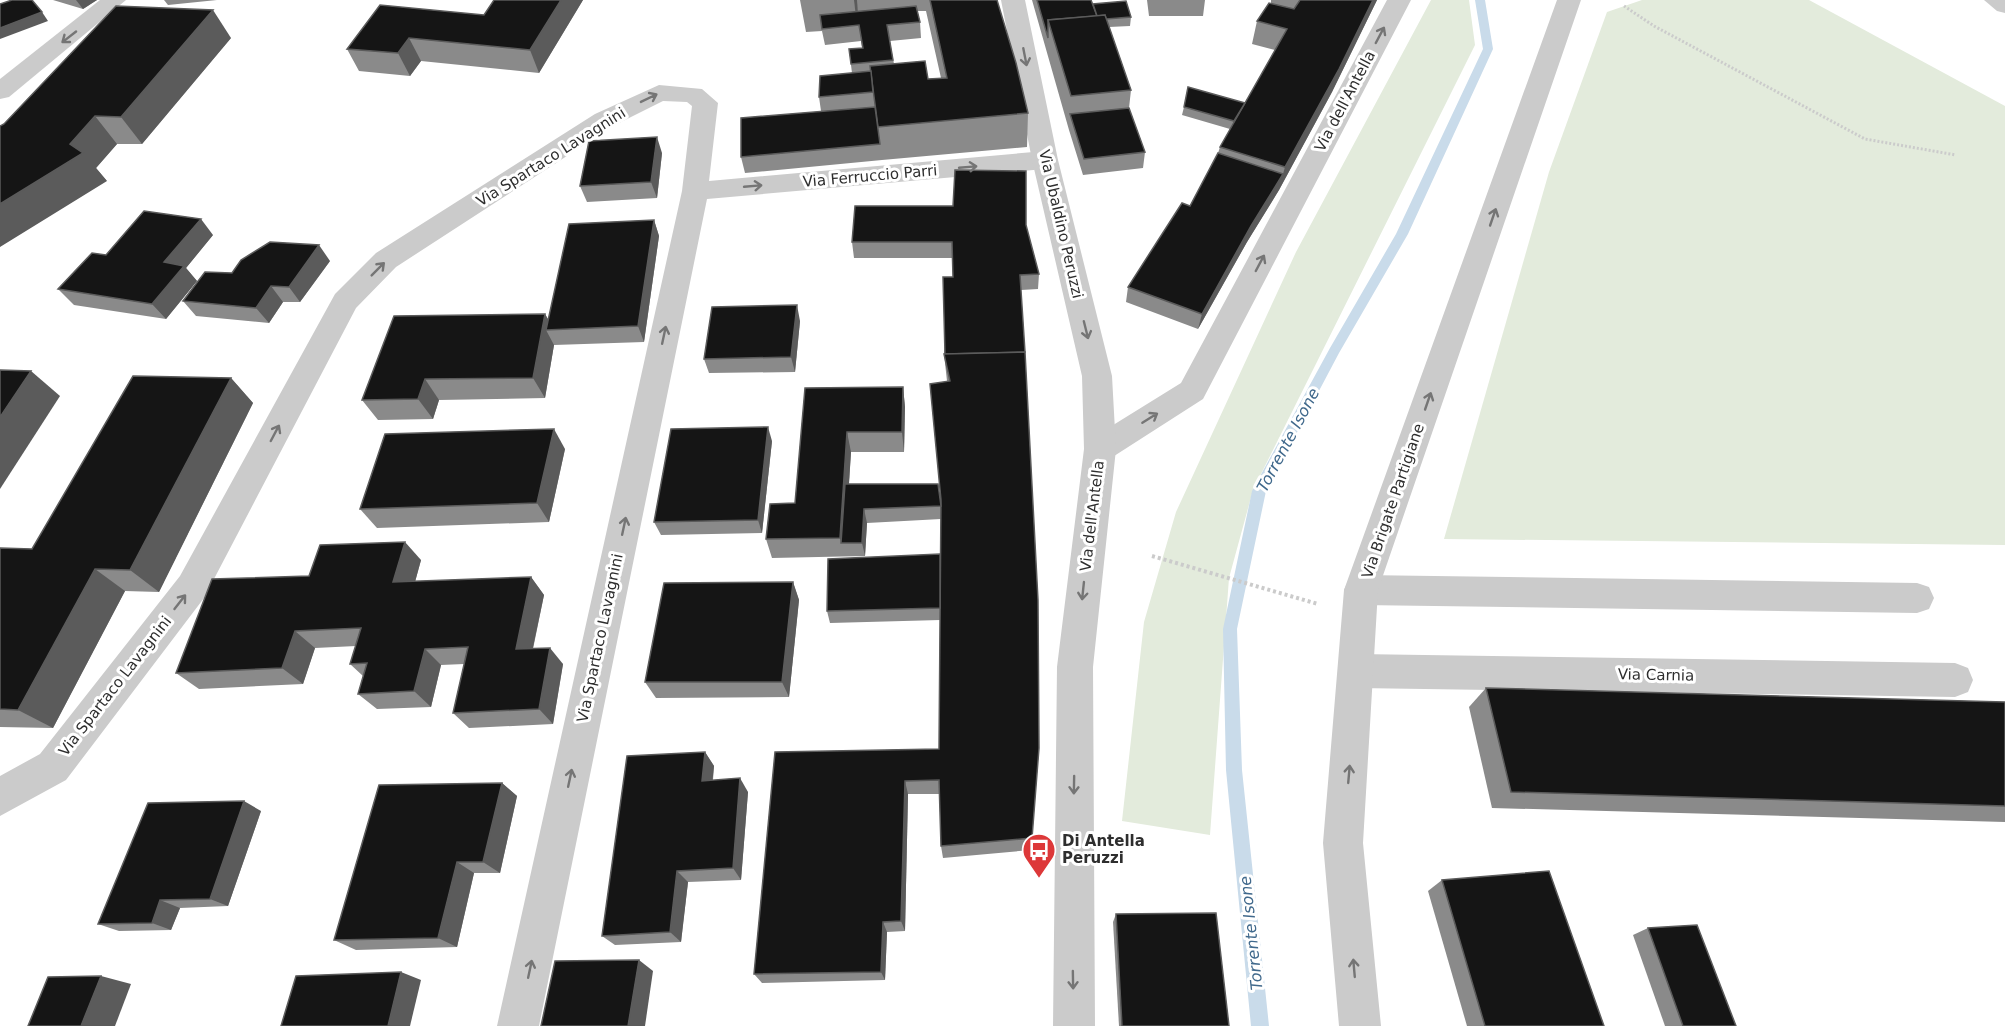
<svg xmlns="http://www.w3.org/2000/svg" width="2005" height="1026" font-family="'DejaVu Sans',sans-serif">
<rect width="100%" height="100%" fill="#fff"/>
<g fill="#e3ebdc">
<polygon points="1431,0 1469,0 1475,45 1253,490 1229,578 1210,835 1122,821 1144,622 1176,512 1296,252"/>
<polygon points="1642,0 1809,0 2005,106 2005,545 1444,539 1549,172 1607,12"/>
</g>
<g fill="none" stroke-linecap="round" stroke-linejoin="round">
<polygon fill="#c9dbea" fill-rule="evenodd" points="1475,0 1485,0 1493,49 1408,234 1339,353 1266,491 1237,629 1242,770 1269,1026 1251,1026 1226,770 1223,629 1252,491 1330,348 1396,234 1483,49"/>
<polyline stroke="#cbcbcb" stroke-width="3" stroke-dasharray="2 2" stroke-linecap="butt" points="1624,6 1654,26 1865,139 1956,155"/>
<polyline stroke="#cbcbcb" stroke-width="4" stroke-dasharray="3 3" stroke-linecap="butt" points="1152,556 1318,604"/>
<g fill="#cbcbcb" fill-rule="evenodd">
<polygon points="100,0 126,0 9,97 0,99 0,79"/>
<polygon points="1387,0 1411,0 1203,399 1111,458 1100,462 1089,458 1084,449 1089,440 1181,383"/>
<polygon points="1984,0 2005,0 2005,13 1997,11"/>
<polygon points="659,85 702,89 718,103 709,181 1045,151 1054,154 1058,160 1054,166 1045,169 707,199 539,1026 497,1026 682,191 692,106 687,102 663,101 613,126 396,267 356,308 204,598 66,780 0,816 0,776 40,754 180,576 335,294 376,253 595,114"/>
<polygon points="1361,575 1917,583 1929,587 1934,598 1929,609 1917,613 1361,605 1349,601 1344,590 1349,579"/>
<polygon points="1357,654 1955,663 1968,668 1973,680 1968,692 1955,697 1357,688 1344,683 1339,671 1344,659"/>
</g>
<g fill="#cbcbcb" fill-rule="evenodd">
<polygon points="1001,0 1025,0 1058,160 1112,376 1116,449 1093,667 1095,1026 1053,1026 1057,667 1084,449 1082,376 1032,160"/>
<polygon points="1557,0 1581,0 1378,590 1363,843 1381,1026 1339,1026 1323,843 1344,590"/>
</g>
</g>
<g fill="#8a8a8a" fill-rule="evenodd">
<polygon points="53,0 97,0 83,9"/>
<polygon points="164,0 217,0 168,5"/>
<polygon points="494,0 583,0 539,73 421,61 410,76 359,71 347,49 484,15"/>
<path d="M800 0H997L1028 113 1027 147 882 160V159V160L745 173 741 157 821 111 819 97 852 73 849 49 862 48 861 41 825 45 822 31 806 32ZM917 11H926L941 78 928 79 894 64 890 41 921 38 920 22Z"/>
<polygon points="1032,0 1091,0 1093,4 1131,17 1130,26 1109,27 1131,90 1129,108 1145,152 1143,168 1083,175 1069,130"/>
<polygon points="1147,0 1205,0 1203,16 1149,16"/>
<polygon points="1271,0 1377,0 1332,92 1279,190 1247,242 1198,329 1126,302 1128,287 1190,206 1218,153 1220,147 1230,129 1182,115 1184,107 1245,103 1275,50 1252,44 1257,21 1271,3"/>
<polygon points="231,38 142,144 117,144 96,168 107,181 0,126"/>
<polygon points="662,153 657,198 587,202 580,186"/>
<polygon points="654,220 659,236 644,342 554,345 545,398 439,400 433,419 378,420 362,400 545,314 548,319"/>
<polygon points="1026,225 1039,274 1038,289 1021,290 1039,748 1031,850 943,858 941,846 940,794 908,794 905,931 887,932 885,980 762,983 754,974 775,752 939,749 940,620 830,623 827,611 940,554 941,519 867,523 865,556 772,558 766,539 795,503 805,388 903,387 905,407 904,452 851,452 849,484 941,503 947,381 944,354 953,277 952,258 854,258 852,242"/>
<polygon points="213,235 186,268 197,281 166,319 74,305 58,289 106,255"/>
<polygon points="330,261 300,302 283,302 269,323 196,316 183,301"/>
<polygon points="800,321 795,372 709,373 704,359"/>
<polygon points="231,378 253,403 159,592 125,591 53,728 0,727 0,548 32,549"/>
<polygon points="772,441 762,533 661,535 654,522"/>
<polygon points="565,449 549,522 377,528 360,509"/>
<polygon points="421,560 415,582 531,577 544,595 533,649 563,664 553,724 469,728 453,713 464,664 441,665 431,707 377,709 358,694 363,676 350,664 356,646 315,648 303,684 199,689 176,673 309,576"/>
<polygon points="793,582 799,600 789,697 656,698 645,682"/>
<polygon points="1486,688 2005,702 2005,822 1492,808 1469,707"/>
<polygon points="705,752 714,766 713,780 748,792 741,880 688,882 681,942 615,945 602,936"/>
<polygon points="502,783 517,796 500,873 474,873 457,947 356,950 334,940"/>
<polygon points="261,811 228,906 180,908 171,930 119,931 98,924"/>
<polygon points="1442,880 1604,1026 1467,1026 1428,891"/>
<polygon points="1116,914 1229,1026 1119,1026 1113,922"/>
<polygon points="1648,928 1736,1026 1665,1026 1633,935"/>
</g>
<g fill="#5b5b5b">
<polygon points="76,0 97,0 83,9"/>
<polygon points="561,0 583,0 539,73 530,50"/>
<polygon points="854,0 857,0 858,14 857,25"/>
<polygon points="1373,0 1377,0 1332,92 1279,190 1247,242 1198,329 1202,314 1251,226 1283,174 1285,167"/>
<polygon points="213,10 231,38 142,144 121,117"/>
<polygon points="42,12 48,21 0,39 0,28"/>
<polygon points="409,38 421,61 410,76 398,53"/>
<polygon points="95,116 117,144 96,168 107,181 0,247 0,204 70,144"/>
<polygon points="657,137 662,153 657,198 651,182"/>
<polygon points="201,219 213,235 186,268 197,281 166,319 152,304 164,262"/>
<polygon points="654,220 659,236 644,342 638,326"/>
<polygon points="319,245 330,261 300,302 289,287"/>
<polygon points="271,286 283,302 269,323 256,308"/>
<polygon points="797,305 800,321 795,372 791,357"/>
<polygon points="545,314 554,330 546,330 554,345 545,398 533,378"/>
<polygon points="31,371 60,396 0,489 0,417"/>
<polygon points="231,378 253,403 159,592 130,570"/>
<polygon points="425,379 439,400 433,419 418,399"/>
<polygon points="903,387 905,407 904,452 902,432"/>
<polygon points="768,427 772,441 762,533 758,520"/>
<polygon points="554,429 565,449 549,522 537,503"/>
<polygon points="847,432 851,452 845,543 841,543 840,538"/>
<polygon points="864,509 867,523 865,556 862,543"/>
<polygon points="405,542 421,560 410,600 393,582"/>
<polygon points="95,569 125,591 53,728 18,710"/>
<polygon points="531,577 544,595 529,666 516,649"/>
<polygon points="793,582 799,600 789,697 782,682"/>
<polygon points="295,631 315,648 303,684 282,668"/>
<polygon points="550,648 563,664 553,724 539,709"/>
<polygon points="425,649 441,665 431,707 414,691"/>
<polygon points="705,752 714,766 711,794 702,781"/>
<polygon points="740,778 748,792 741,880 733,868"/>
<polygon points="905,781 908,794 905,931 901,921"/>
<polygon points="502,783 517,796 500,873 483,862"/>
<polygon points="244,801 261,811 228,906 210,899"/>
<polygon points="457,862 474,873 457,947 438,938"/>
<polygon points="677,871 688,882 681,942 670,932"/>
<polygon points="160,900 180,908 171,930 152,923"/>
<polygon points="883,922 887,932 885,980 881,972"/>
<polygon points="639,960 653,971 645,1026 628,1026"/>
<polygon points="401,972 421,980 410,1026 388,1026"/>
<polygon points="101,976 131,984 115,1026 81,1026"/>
</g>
<g fill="#151515" stroke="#5b5b5b" stroke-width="1.5">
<polygon points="12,0 32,0 42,12 0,28 0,4"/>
<polygon points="494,0 561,0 530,50 409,38 398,53 347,49 380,5 484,15"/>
<polygon points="930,0 997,0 1016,63 1028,113 878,127 870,66 925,61 928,79 947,78"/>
<polygon points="1037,0 1091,0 1097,16 1048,20 1048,38"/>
<polygon points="1300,0 1373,0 1339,69 1285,167 1220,147 1287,29 1257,21 1269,3 1294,9"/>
<polygon points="1126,1 1131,17 1106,19 1105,15 1097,16 1093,4"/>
<polygon points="116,6 213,10 121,117 95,116 70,144 83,153 0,204 0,126 4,124"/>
<polygon points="916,6 920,22 887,25 893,60 851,64 849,49 863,48 859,25 822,29 820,15"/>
<polygon points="1105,15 1131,90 1071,96 1048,20"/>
<polygon points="871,71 873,92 819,97 820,76"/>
<polygon points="1188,87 1245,103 1234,121 1184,107"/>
<polygon points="875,107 880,144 741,157 741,118"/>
<polygon points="1129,108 1145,152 1084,159 1070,114"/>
<polygon points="657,137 651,182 580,186 589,141"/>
<polygon points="1218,153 1283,174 1251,226 1202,314 1128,287 1182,203 1190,206"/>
<polygon points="955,170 1026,171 1026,225 1039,274 1020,275 1025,352 945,354 943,277 953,277 952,242 852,242 855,206 953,206"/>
<polygon points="144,211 201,219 164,262 184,266 152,304 58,289 92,253 106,255"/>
<polygon points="654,220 638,326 546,330 569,224"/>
<polygon points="270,242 319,245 289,287 271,286 256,308 183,301 205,272 232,273 241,260"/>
<polygon points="797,305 791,357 704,359 712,307"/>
<polygon points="545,314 533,378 425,379 418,399 362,400 394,316"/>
<polygon points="1025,352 1038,600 1039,748 1032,838 941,846 939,780 905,781 901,921 883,922 881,972 754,974 775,752 939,749 941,500 930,384 950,381 944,354"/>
<polygon points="0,370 31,371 0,417"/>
<polygon points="133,376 231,378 130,570 95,569 18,710 0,709 0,548 32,549"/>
<polygon points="903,387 902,432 847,432 840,538 766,539 770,504 795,503 805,388"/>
<polygon points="768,427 758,520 654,522 671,429"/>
<polygon points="554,429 537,503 360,509 385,434"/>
<polygon points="845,484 938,484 941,506 864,509 862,543 841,543"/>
<polygon points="405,542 393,582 531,577 516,649 550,648 539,709 453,713 468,647 425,649 414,691 358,694 367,663 350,664 361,628 295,631 282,668 176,673 212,579 309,576 320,545"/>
<polygon points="940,554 940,608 827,611 828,559"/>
<polygon points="793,582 782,682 645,682 664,583"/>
<polygon points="1486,688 2005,702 2005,806 1511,792"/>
<polygon points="705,752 702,781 740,778 733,868 677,871 670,932 602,936 627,756"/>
<polygon points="502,783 483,862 457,862 438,938 334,940 379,785"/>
<polygon points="244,801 210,899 160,900 152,923 98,924 148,803"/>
<polygon points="1549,871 1604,1026 1485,1026 1442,880"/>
<polygon points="1216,913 1229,1026 1122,1026 1116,914"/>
<polygon points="1697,925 1736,1026 1683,1026 1648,928"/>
<polygon points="639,960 628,1026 541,1026 555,961"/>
<polygon points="401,972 388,1026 281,1026 296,976"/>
<polygon points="101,976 81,1026 28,1026 48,977"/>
</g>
<defs><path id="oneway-shaft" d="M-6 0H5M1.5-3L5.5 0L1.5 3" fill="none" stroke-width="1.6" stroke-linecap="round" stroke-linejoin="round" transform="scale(1.5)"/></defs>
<g stroke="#757575">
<use href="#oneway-shaft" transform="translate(1380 35) rotate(-62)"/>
<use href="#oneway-shaft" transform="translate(69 37) rotate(142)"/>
<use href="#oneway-shaft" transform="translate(1025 57) rotate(79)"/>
<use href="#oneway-shaft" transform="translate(649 98) rotate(-26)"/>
<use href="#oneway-shaft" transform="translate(968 167) rotate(-5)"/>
<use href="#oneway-shaft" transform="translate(753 186) rotate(-5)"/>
<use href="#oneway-shaft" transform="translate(1493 217) rotate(-71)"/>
<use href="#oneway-shaft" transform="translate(1260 263) rotate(-62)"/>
<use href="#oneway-shaft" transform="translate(378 269) rotate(-45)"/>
<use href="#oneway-shaft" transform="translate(1086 330) rotate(76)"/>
<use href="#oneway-shaft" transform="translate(664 335) rotate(-78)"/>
<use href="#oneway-shaft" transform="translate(1428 401) rotate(-71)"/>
<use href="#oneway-shaft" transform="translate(1150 418) rotate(-32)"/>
<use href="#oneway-shaft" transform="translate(275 433) rotate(-62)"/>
<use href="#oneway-shaft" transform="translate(624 526) rotate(-78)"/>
<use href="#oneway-shaft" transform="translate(1083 591) rotate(96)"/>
<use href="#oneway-shaft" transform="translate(180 602) rotate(-52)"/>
<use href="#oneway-shaft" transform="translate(1349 774) rotate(-85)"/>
<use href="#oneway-shaft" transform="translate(570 778) rotate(-78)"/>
<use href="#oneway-shaft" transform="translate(1074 785) rotate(91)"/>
<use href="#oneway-shaft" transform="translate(1354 968) rotate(-95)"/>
<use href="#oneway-shaft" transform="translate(530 969) rotate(-78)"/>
<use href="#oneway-shaft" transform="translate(1073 980) rotate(89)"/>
</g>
<defs>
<g id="bus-pin" transform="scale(1.725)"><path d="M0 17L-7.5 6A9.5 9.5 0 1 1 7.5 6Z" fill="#dd3839" stroke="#fff"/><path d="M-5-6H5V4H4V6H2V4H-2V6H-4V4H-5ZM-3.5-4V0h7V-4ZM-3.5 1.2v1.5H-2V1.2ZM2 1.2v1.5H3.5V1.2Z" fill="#fff"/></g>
</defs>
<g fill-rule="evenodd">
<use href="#bus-pin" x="1039" y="850"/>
</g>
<g text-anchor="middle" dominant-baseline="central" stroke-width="6" stroke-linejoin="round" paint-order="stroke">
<g font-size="15" fill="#2e2e2e" stroke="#fff">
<text transform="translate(1345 101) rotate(-62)">Via dell'Antella</text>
<text transform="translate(551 157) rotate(-32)">Via Spartaco Lavagnini</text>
<text transform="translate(870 176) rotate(-5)">Via Ferruccio Parri</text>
<text transform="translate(1061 224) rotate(77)">Via Ubaldino Peruzzi</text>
<text transform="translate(1393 501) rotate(-71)">Via Brigate Partigiane</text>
<text transform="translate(1092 516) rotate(-83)">Via dell'Antella</text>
<text transform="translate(600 638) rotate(-78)">Via Spartaco Lavagnini</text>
<text transform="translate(1656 675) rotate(1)">Via Carnia</text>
<text transform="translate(115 686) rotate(-52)">Via Spartaco Lavagnini</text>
</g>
<g font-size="15" font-weight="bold" fill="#2e2e2e" stroke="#fff" text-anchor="start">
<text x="1062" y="841">Di Antella<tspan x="1062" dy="17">Peruzzi</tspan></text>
</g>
<g font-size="16" font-style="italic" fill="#40698c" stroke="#fff">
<text transform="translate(1288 440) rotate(-62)">Torrente Isone</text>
<text transform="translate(1251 933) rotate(-96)">Torrente Isone</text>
</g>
</g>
</svg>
